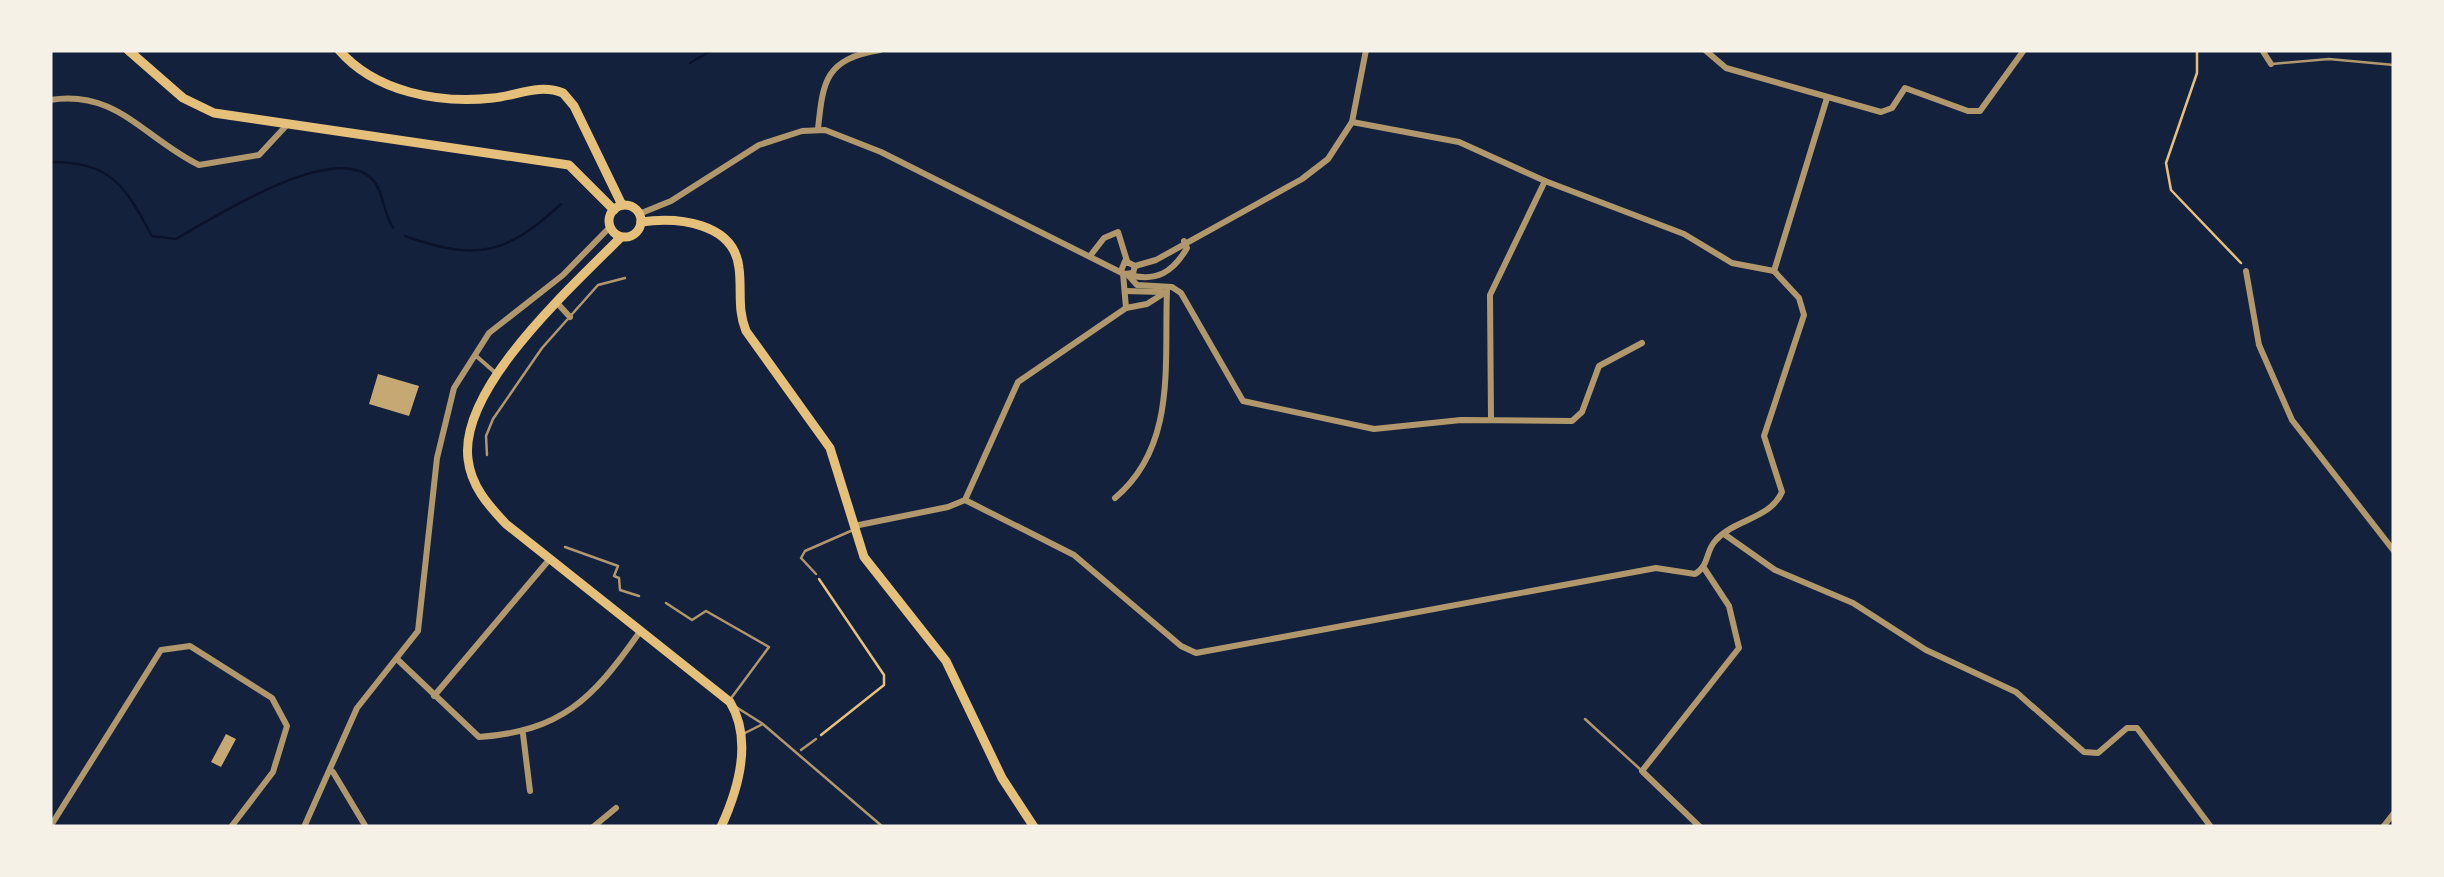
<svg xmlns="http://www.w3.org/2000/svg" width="2444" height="877" font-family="'Public Sans',sans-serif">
<rect width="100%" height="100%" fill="#14213d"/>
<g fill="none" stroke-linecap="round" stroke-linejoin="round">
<g stroke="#0b132b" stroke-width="2.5">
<polyline points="690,63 712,50"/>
<path d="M50 162C113 162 125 187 152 236L176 239C210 220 343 133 376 184 384 197 384 214 393 228"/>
<path d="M405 236C477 262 507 254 561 204"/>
</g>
</g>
<g fill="#c6a872">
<polygon points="378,374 419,386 409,416 369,404"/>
<polygon points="226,734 236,739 221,767 211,762"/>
</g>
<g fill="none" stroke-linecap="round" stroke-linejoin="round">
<g stroke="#e5c07b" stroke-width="2.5">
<polyline points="2197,50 2197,73 2166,163 2171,190 2241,263"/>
<polyline points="819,579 884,675 884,685 821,735"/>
</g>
<g stroke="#b1986c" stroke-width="2.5">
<polyline points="2272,64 2329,59 2394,65"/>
<polyline points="487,455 486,436 493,419 542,348 598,285 625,278"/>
<polyline points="565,547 618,566 614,576 619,578 620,590 639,596"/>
<polyline points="816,574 801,558 805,551 853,530"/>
<polyline points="666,603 692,620 706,611 769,647 732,697"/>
<polyline points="736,707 763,724 745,733"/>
<polyline points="1585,719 1641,770"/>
<polyline points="764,725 883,827"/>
<polyline points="801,750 816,739"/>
</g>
<polyline stroke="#b1986c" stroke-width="4" points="475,355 498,375"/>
<g stroke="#b1986c" stroke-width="6">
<polyline points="1705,50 1726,68 1881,112 1892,108 1905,88 1968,111 1980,111 2024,50"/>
<polyline points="2262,50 2271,64"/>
<path d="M50 100C116 89 144 138 199 165L259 155 285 127"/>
<polyline points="1352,122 1459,142 1545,181 1684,234 1732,263 1774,271"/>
<path d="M818 129C823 81 825 59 880 50"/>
<polyline points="639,214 671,201 759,145 802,131 825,130 881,152 1124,274 1133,273 1135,266"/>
<polyline points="1090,256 1104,238 1118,232 1127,261"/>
<polyline points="1121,271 1125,261 1135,266 1156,260 1302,179 1328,159 1352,122 1366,50"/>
<polyline points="1774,271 1827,98"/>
<polyline points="2246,271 2259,345 2292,420 2394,551"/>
<polyline points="1128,275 1137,285 1172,287 1181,293 1243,401 1374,429 1461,420 1572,421 1582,412 1599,366 1642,343"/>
<path d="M1129 275C1157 282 1173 272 1187 248L1184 241"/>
<polyline points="1125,291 1162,292"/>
<polyline points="558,304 570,317"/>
<polyline points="1126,308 1147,304 1166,292"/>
<polyline points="1491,420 1490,295 1545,181"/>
<path d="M1115 498C1177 446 1164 364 1167 291"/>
<path d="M965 500 1074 555 1181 646 1196 653 1656 568 1695 574C1710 565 1705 551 1716 540 1735 519 1770 519 1782 492L1764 436 1804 315 1799 298 1774 271"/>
<polyline points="854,526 948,507 965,500 1018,382 1126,308 1123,273"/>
<polyline points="1724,534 1775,570 1853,603 1926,650 2016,692 2084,752 2098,753 2127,728 2137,728 2211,827"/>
<path d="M398 660 479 737C561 731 592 700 639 633"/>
<polyline points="434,696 548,561"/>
<polyline points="523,734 530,791"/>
<polyline points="333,772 366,827"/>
<polyline points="50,827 161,650 190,646 272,698 287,726 273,772 231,827"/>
<polyline points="304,827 357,708 418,631 437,458 454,388 489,333 563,275 610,227"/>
<polyline points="593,827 616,808"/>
<polyline points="1700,827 1642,771 1739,648 1729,606 1704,568"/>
<polyline points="2383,827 2394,813"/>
</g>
<g stroke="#e5c07b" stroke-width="9">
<polyline points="128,50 183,98 214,113 569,165 614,210"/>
<path d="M339 50C375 92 439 104 493 98 516 96 539 83 563 93L574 106 622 205"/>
<circle cx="625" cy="221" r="16"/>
<path d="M641 222C677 217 734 222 739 268 742 290 737 309 746 331L830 448 864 557 946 661 1002 778 1034 827"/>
<path d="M621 237C573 286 459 387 468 459 471 486 488 505 506 524L730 702C753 740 738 790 721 827"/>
</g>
</g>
<rect width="2444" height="877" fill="none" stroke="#f6f1e7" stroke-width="105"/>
</svg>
